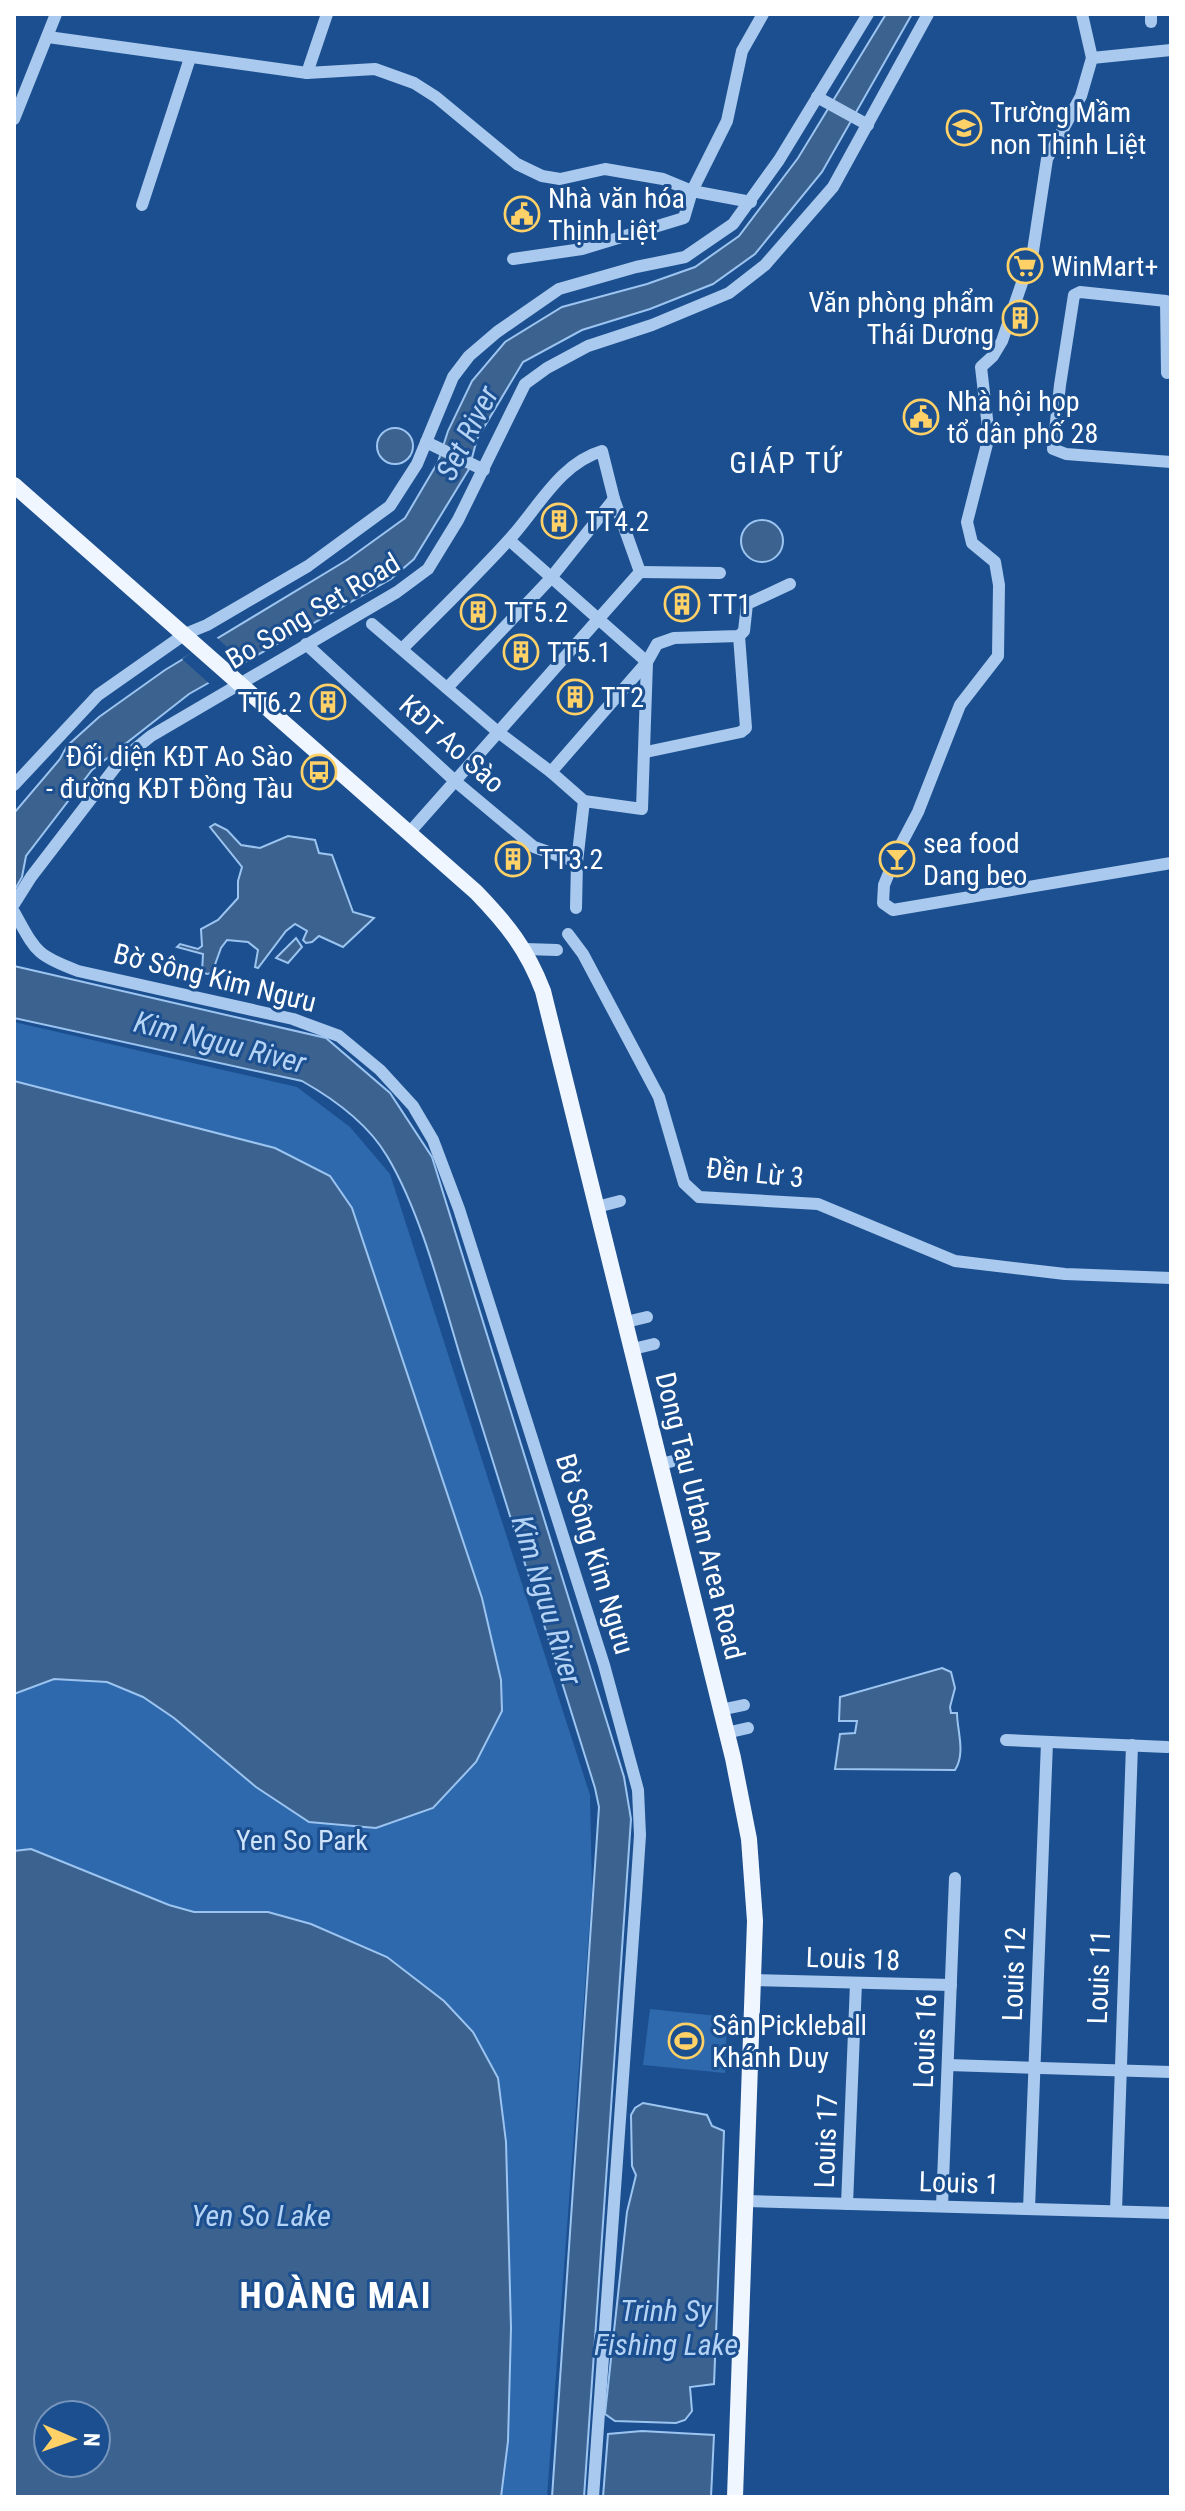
<svg xmlns="http://www.w3.org/2000/svg" width="1185" height="2511" font-family="'Roboto Condensed',sans-serif">
<rect width="100%" height="100%" fill="#1b4f8f"/>
<g fill="#2e69ad" fill-rule="evenodd">
<path d="M14 1022 297 1087 350 1127 390 1174 590 1795 592 1890 547 2497H14ZM48 2415H96V2463H48Z"/>
<polygon points="650,2009 727,2017 725,2073 643,2065"/>
</g>
<g fill="#3c6290" stroke="#9cc4f0" stroke-width="2" fill-rule="evenodd">
<polygon points="886,14 912,14 822,172 755,254 713,284 650,309 582,330 523,362 477,439 469,469 414,559 391,579 189,694 92,770 26,856 22,877 14,891 14,813 60,759 67,746 99,717 165,670 347,560 405,518 438,462 448,431 472,381 505,342 562,307 647,284 695,267 739,236 798,158"/>
<circle cx="395" cy="446" r="18"/>
<circle cx="762" cy="541" r="21"/>
<polygon points="215,824 227,830 241,845 260,848 288,836 315,840 319,853 332,855 353,912 374,918 343,947 319,936 312,942 306,943 303,940 307,931 295,924 286,931 258,968 255,967 258,950 248,942 227,940 221,948 212,973 207,974 202,972 203,954 177,947 180,944 198,949 202,946 201,929 218,920 238,898 238,881 242,867 210,827"/>
<polygon points="296,938 302,947 288,963 276,958"/>
<path d="M14 966 326 1038 390 1093 432 1157 624 1777 631 1819 584 2497H552L599 1807 595 1788C552 1649 509 1510 465 1372 444 1305 423 1216 387 1156 368 1124 334 1099 302 1081L14 1018Z"/>
<polygon points="14,1081 275,1148 330,1176 352,1208 482,1598 501,1680 502,1711 476,1762 433,1808 376,1828 309,1822 256,1787 174,1718 143,1697 107,1682 54,1679 14,1694"/>
<path d="M942 1668 951 1672 955 1688 950 1707 951 1713H957C957 1730 966 1753 955 1770L835 1769 840 1734 855 1733 857 1721H839L840 1697Z"/>
<path d="M31 1849 169 1905 194 1912H268L311 1924 387 1957 444 2001 473 2032 498 2078 506 2142 511 2328 508 2441 501 2497H14V1851ZM96 2415V2463H48V2415Z"/>
<polygon points="643,2103 707,2115 712,2126 724,2131 714,2384 690,2387 692,2411 685,2420 676,2423 615,2421 605,2414 627,2212 636,2175 632,2166 631,2115 635,2108"/>
<polygon points="642,2431 714,2435 711,2497 603,2497 608,2434"/>
</g>
<polygon fill="#1b4f8f" points="215,636 248,666 212,686 182,659"/>
<g fill="none" stroke-linecap="round" stroke-linejoin="round">
<g stroke="#a9c9ee" stroke-width="12">
<polyline points="1082,14 1092,58"/>
<polyline points="1151,22 1151,14"/>
<polyline points="48,37 307,73 375,69 414,83 436,97 517,164 542,176 560,179 605,169 663,179 692,191 751,202"/>
<polyline points="1092,58 1081,96 1047,159 1033,251 1002,341 993,356 981,367 989,436 967,522 972,543 995,562 999,585 998,656 960,705 918,812 899,848 884,885 883,903 893,910 1171,863"/>
<polyline points="1092,58 1171,50"/>
<polyline points="307,73 327,14"/>
<polyline points="817,97 868,125"/>
<polyline points="14,119 56,14"/>
<polyline points="142,205 190,58"/>
<polyline points="513,259 582,249 684,218 692,191 727,121 742,51 763,14"/>
<polyline points="1167,373 1166,301 1080,292 1074,295 1060,385 1053,449 1066,454 1171,462"/>
<polyline points="426,442 484,470"/>
<polyline points="509,540 647,662"/>
<polyline points="640,572 720,573"/>
<polyline points="372,624 498,732 551,772 584,801 642,809 647,662"/>
<polyline points="306,644 455,781 534,847 577,862"/>
<path d="M403 648C438 613 473 579 506 543 536 512 558 464 602 451L614 499 640 572"/>
<polyline points="447,688 550,579 614,499"/>
<polyline points="646,752 741,732 746,728 739,636"/>
<polyline points="551,772 647,662 657,644 674,638 739,636 744,631 747,604 790,584"/>
<polyline points="14,785 98,695 185,634 207,625 308,566 390,506 417,464 453,377 469,356 497,332 559,289 636,267 685,257 733,224 779,160 868,14"/>
<polyline points="409,833 640,572"/>
<polyline points="14,904 31,877 120,761 151,736 397,592 428,569 458,520 525,384 547,368 588,346 652,325 729,293 765,265 833,187 928,14"/>
<polyline points="576,908 577,862 584,801"/>
<path d="M14 912C36 951 35 955 78 971L293 1019 339 1036 380 1070 413 1106 433 1140 459 1209 604 1665 638 1790 640 1835 636 1895 593 2497"/>
<polyline points="568,934 583,954 659,1097 684,1183 699,1197 818,1204 955,1261 1065,1274 1171,1278"/>
<polyline points="525,949 557,950"/>
<polyline points="597,1207 620,1201"/>
<polyline points="626,1322 647,1317"/>
<polyline points="633,1349 654,1344"/>
<polyline points="661,1464 681,1459"/>
<polyline points="720,1710 744,1705"/>
<polyline points="726,1733 748,1728"/>
<polyline points="1006,1740 1167,1747"/>
<polyline points="753,1980 951,1985"/>
<polyline points="948,2065 1171,2072"/>
<polyline points="746,2201 1171,2213"/>
<polyline points="847,2204 856,1983"/>
<polyline points="942,2206 955,1878"/>
<polyline points="1029,2209 1047,1742"/>
<polyline points="1116,2211 1132,1745"/>
</g>
<path stroke="#f0f6ff" stroke-width="16" d="M14 485 476 892C507 924 527 949 543 991L733 1758 749 1839 755 1921 735 2497"/>
</g>
<defs>
<g id="school-ring" transform="scale(1.8)"><circle r="9.5" fill="#1b4f8f" stroke="#ffd166" stroke-width="1.5"/><path d="M0-5L7-2L0 1L-7-2ZM-4 1L0 2.5L4 1V4Q0 6-4 4Z" fill="#ffd166"/></g>
<g id="civic-ring" transform="scale(1.8)"><circle r="9.5" fill="#1b4f8f" stroke="#ffd166" stroke-width="1.5"/><path d="M-.6-6.5H3V-4.5H.6V-3L4-1V1h2V6H-6V1h2V-1L-.6-3ZM-1.2 2.5V6h2.4V2.5Z" fill="#ffd166"/></g>
<g id="supermarket-ring" transform="scale(1.8)"><circle r="9.5" fill="#1b4f8f" stroke="#ffd166" stroke-width="1.5"/><path d="M-6-5.5h2.5l.6 2H6L4.5 2H-2.5L-4.4-4H-6ZM-1.5 3.2a1.3 1.3 0 1 0 .1 0ZM3 3.2a1.3 1.3 0 1 0 .1 0Z" fill="#ffd166"/></g>
<g id="building-ring" transform="scale(1.8)"><circle r="9.5" fill="#1b4f8f" stroke="#ffd166" stroke-width="1.5"/><path d="M-4-6H4V6H1V3H-1V6H-4ZM-2.5-4.3h1.7v1.8h-1.7ZM.8-4.3h1.7v1.8H.8ZM-2.5-1h1.7V.8h-1.7ZM.8-1h1.7V.8H.8Z" fill="#ffd166"/></g>
<g id="bus-ring" transform="scale(1.8)"><circle r="9.5" fill="#1b4f8f" stroke="#ffd166" stroke-width="1.5"/><path d="M-5-6H5V4H4V6H2V4H-2V6H-4V4H-5ZM-3.5-4V0h7V-4ZM-3.5 1.2v1.5H-2V1.2ZM2 1.2v1.5H3.5V1.2Z" fill="#ffd166"/></g>
<g id="bar-ring" transform="scale(1.8)"><circle r="9.5" fill="#1b4f8f" stroke="#ffd166" stroke-width="1.5"/><path d="M-6-5H6L.8 .8V4.5H3.5V6h-7V4.5H-.8V.8Z" fill="#ffd166"/></g>
<g id="stadium-ring" transform="scale(1.8)"><circle r="9.5" fill="#1b4f8f" stroke="#ffd166" stroke-width="1.5"/><path d="M0-5a6.5 5 0 1 0 0 10a6.5 5 0 1 0 0-10ZM-3.5-1.8h7v3.6h-7Z" fill="#ffd166"/></g>
</defs>
<g fill-rule="evenodd">
<use href="#school-ring" x="964" y="128"/>
<use href="#civic-ring" x="522" y="214"/>
<use href="#supermarket-ring" x="1025" y="266"/>
<use href="#building-ring" x="1020" y="318"/>
<use href="#civic-ring" x="921" y="417"/>
<use href="#building-ring" x="559" y="521"/>
<use href="#building-ring" x="682" y="604"/>
<use href="#building-ring" x="478" y="612"/>
<use href="#building-ring" x="521" y="652"/>
<use href="#building-ring" x="575" y="697"/>
<use href="#building-ring" x="328" y="702"/>
<use href="#bus-ring" x="319" y="772"/>
<use href="#building-ring" x="513" y="859"/>
<use href="#bar-ring" x="897" y="859"/>
<use href="#stadium-ring" x="686" y="2041"/>
</g>
<g text-anchor="middle" dominant-baseline="central" stroke-width="6" stroke-linejoin="round" paint-order="stroke">
<g font-size="28" fill="#fff" stroke="#1b4f8f" text-anchor="start">
<text x="990" y="112">Trường Mầm<tspan x="990" dy="32">non Thịnh Liệt</tspan></text>
<text x="548" y="198">Nhà văn hóa<tspan x="548" dy="32">Thịnh Liệt</tspan></text>
<text x="1051" y="266">WinMart+</text>
<text x="994" y="302" text-anchor="end">Văn phòng phẩm<tspan x="994" dy="32">Thái Dương</tspan></text>
<text x="947" y="401">Nhà hội họp<tspan x="947" dy="32">tổ dân phố 28</tspan></text>
<text x="585" y="521">TT4.2</text>
<text x="708" y="604">TT1</text>
<text x="504" y="612">TT5.2</text>
<text x="547" y="652">TT5.1</text>
<text x="601" y="697">TT2</text>
<text x="302" y="702" text-anchor="end">TT6.2</text>
<text x="293" y="756" text-anchor="end">Đối diện KĐT Ao Sào<tspan x="293" dy="32">- đường KĐT Đồng Tàu</tspan></text>
<text x="923" y="843">sea food<tspan x="923" dy="32">Dang beo</tspan></text>
<text x="539" y="859">TT3.2</text>
<text x="712" y="2025">Sân Pickleball<tspan x="712" dy="32">Khánh Duy</tspan></text>
</g>
<g font-size="28" fill="#fff" stroke="#1b4f8f">
<text transform="translate(313 611) rotate(-31)">Bo Song Set Road</text>
<text transform="translate(452 744) rotate(42)">KĐT Ao Sào</text>
<text transform="translate(215 978) rotate(14)">Bờ Sông Kim Ngưu</text>
<text transform="translate(755 1173) rotate(6)">Đền Lừ 3</text>
<text transform="translate(700 1516) rotate(76)">Dong Tau Urban Area Road</text>
<text transform="translate(595 1554) rotate(73)">Bờ Sông Kim Ngưu</text>
<text transform="translate(853 1959) rotate(2)">Louis 18</text>
<text transform="translate(1014 1974) rotate(-88)">Louis 12</text>
<text transform="translate(1099 1977) rotate(-88)">Louis 11</text>
<text transform="translate(925 2041) rotate(-88)">Louis 16</text>
<text transform="translate(826 2141) rotate(-88)">Louis 17</text>
<text transform="translate(959 2183) rotate(2)">Louis 1</text>
</g>
<g font-size="28" fill="#cfe3fa" stroke="#1b4f8f">
<text x="302" y="1840">Yen So Park</text>
</g>
<g font-size="30" font-style="italic" fill="#b5d3f5" stroke="#1b4f8f">
<text transform="translate(467 433) rotate(-63)">Set River</text>
<text transform="translate(220 1042) rotate(14)">Kim Nguu River</text>
<text transform="translate(547 1600) rotate(73)">Kim Nguu River</text>
<text x="261" y="2215">Yen So Lake</text>
<text x="666" y="2310">Trinh Sy<tspan x="666" dy="34">Fishing Lake</tspan></text>
</g>
<g font-size="30" letter-spacing="2" fill="#fff" stroke="#1b4f8f">
<text x="786" y="462">GIÁP TỨ</text>
</g>
<g font-size="36" font-weight="bold" letter-spacing="2" fill="#fff" stroke="#1b4f8f">
<text x="336" y="2296">HOÀNG MAI</text>
</g>
</g>
<rect width="1185" height="2511" fill="none" stroke="#ffffff" stroke-width="32"/>
<g transform="translate(72 2439) rotate(92)"><circle r="38" fill="#1b4f8f" stroke="#7695bc" stroke-width="2"/>
<path d="M0-6L14 30L0 20L-14 30Z" fill="#ffd166"/>
<text y="-12" font-size="22" font-weight="bold" text-anchor="middle" fill="#ffffff">N</text>
</g>
</svg>
